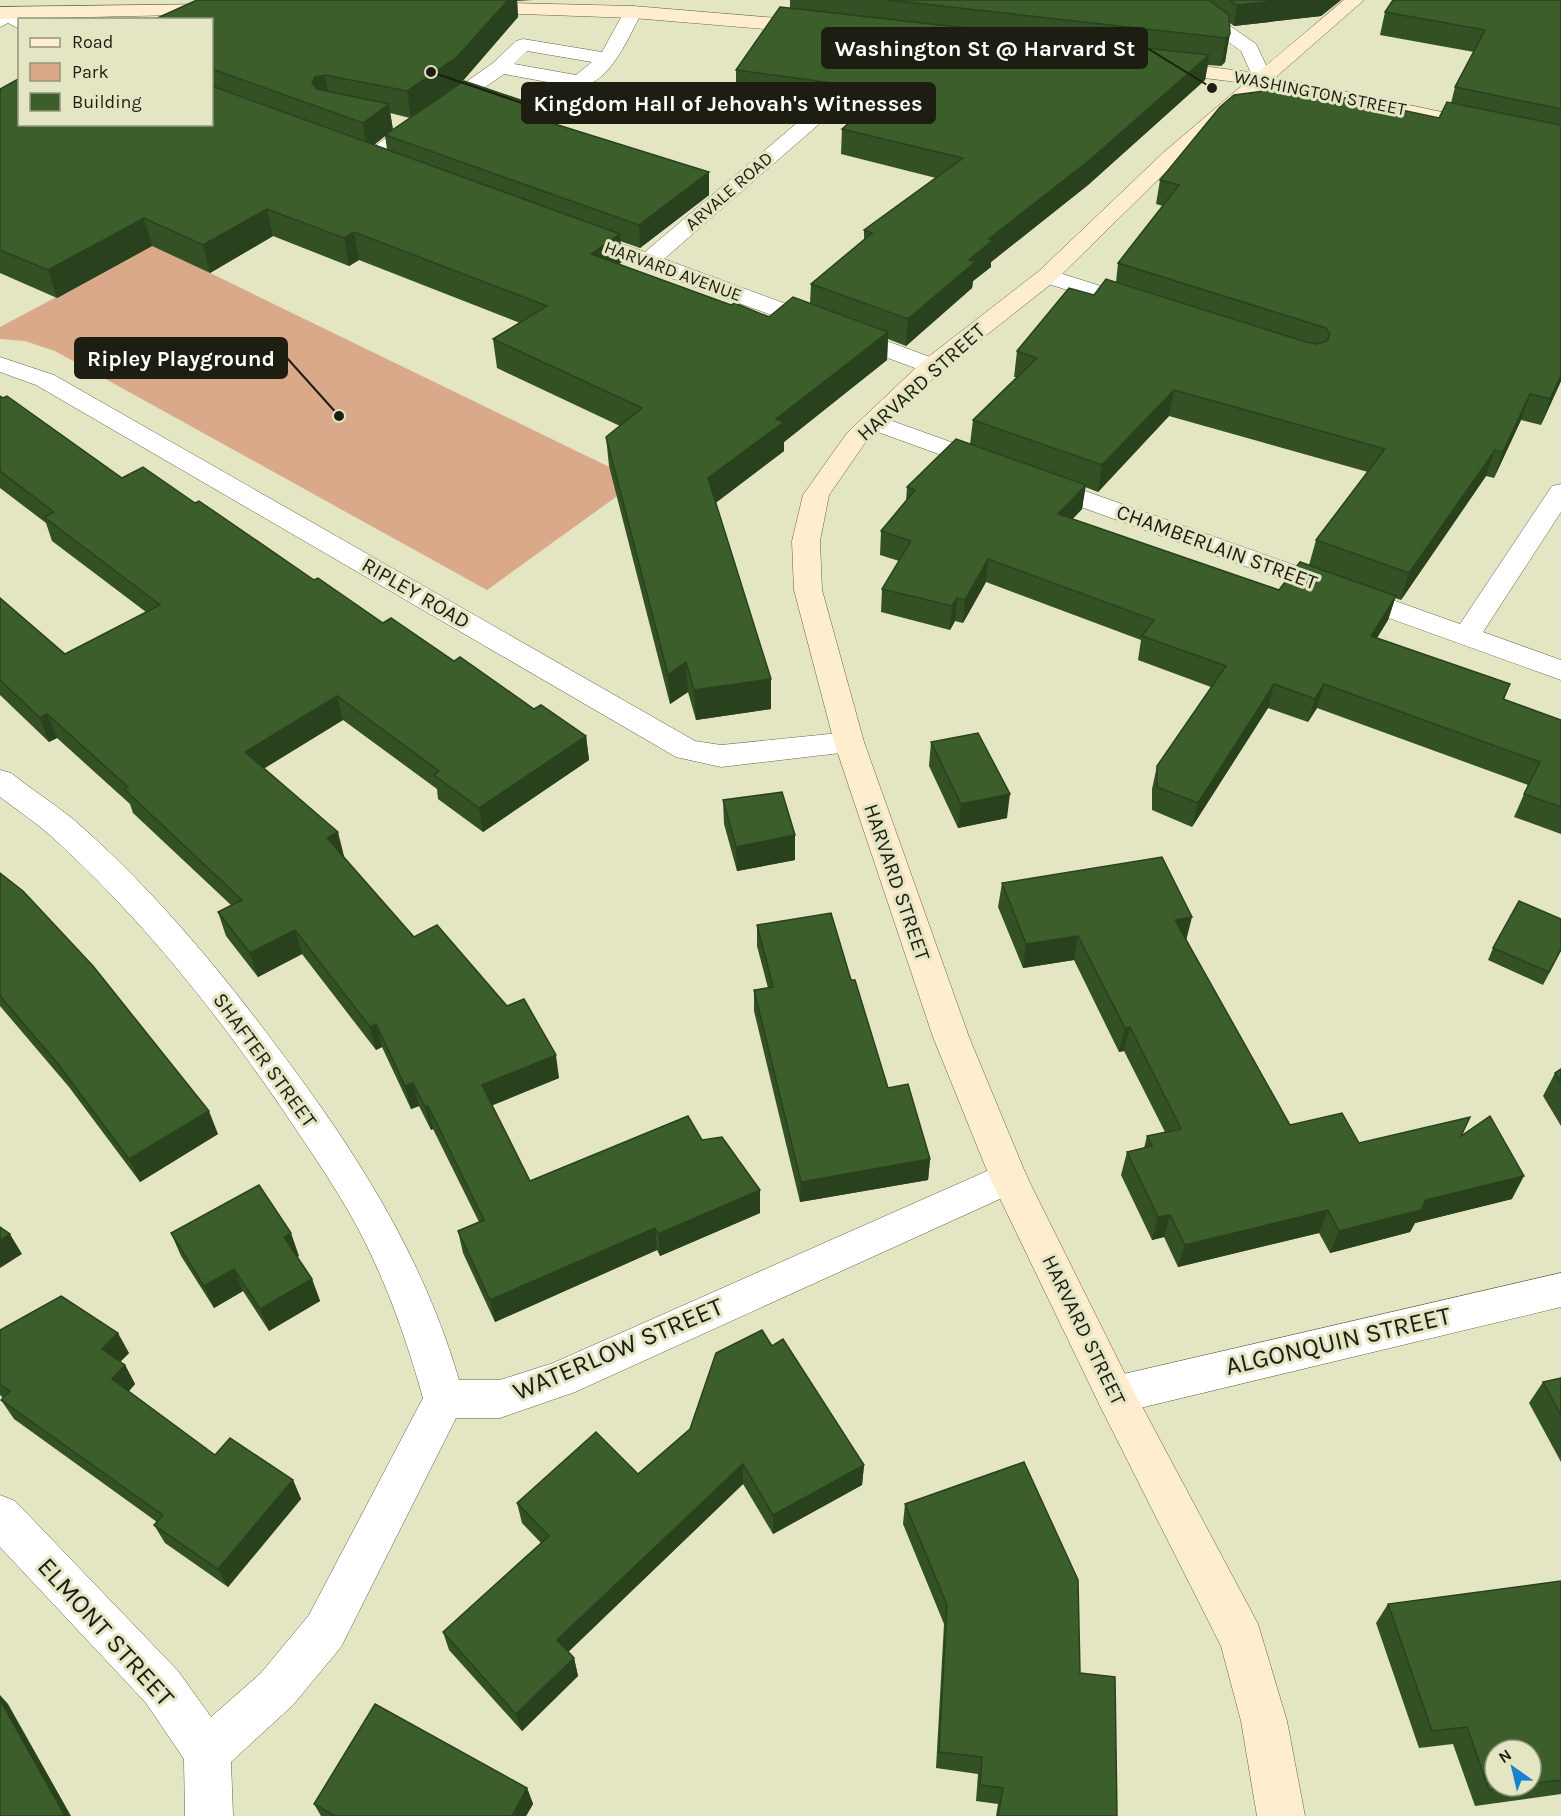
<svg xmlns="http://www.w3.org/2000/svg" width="1561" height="1816" font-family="Karla,sans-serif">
<rect width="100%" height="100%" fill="#e3e5c3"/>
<polygon fill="#d9a989" points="152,246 210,273 638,481 487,590 55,351 25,341 0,339 0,327"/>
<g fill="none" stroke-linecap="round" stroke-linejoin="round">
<g stroke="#626345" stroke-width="1">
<path id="lane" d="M633 6 640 8 642 12C628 38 612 80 580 88L504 74 376 163 369 165 362 163 359 159 362 155 493 63 516 41 523 39 602 52 624 12 626 8ZM527 51 592 62 576 75 514 64Z"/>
</g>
<g stroke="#626345" stroke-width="1">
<g id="street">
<polygon points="1170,0 1193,0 1256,44 1273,80 1270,84 1256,84 1241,51"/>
<polygon points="7,7 14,9 27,20 20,20 20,29 8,23 0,27 0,10"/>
<polygon points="811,115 818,117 821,121 818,125 664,259 941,361 944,366 941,371 932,373 923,371 571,241 568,236 571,231 579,229 645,252 804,117"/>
<polygon points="1047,269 1148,301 1152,306 1148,311 1140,313 1039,281 1036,276 1039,271"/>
<polygon points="0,357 54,375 695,741 721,745 849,732 860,735 864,742 860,749 849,752 721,767 676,757 36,385 0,372"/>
<polygon points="873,414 998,459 1002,464 998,469 989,472 980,469 864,427 860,422 864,417"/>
<polygon points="1040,475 1460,624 1552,486 1561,484 1561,512 1483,632 1561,660 1561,680 1031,489 1027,483 1031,477"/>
<path d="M0 770 11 773C31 789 53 803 73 819 150 886 217 966 278 1048 355 1150 423 1256 459 1380H500L553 1363 996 1167 1009 1162 1022 1167 1028 1178 1022 1189 575 1392 500 1418H456L341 1647 293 1705 231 1762 233 1816H185L184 1759 146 1703 0 1547V1495L15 1501 178 1671 211 1717 261 1673 309 1615 423 1398C410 1352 394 1304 374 1261 353 1214 324 1171 295 1128 225 1023 145 921 51 836 35 822 17 810 0 797Z"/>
<polygon points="1561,1273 1561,1307 1115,1414 1101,1408 1095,1395 1101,1382 1115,1376"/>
</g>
</g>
<g stroke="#626345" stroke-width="1">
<g id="secondary">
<polygon points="1344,0 1364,0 1276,77 1561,137 1561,149 1265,86 1178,160 1055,281 941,371 865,443 829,495 820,541 822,590 864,742 969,1037 1027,1177 1129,1382 1258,1624 1287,1721 1305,1816 1257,1816 1241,1721 1221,1646 1101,1408 990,1178 933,1037 834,742 794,590 792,541 803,495 847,433 923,361 1039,271 1164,152 1245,83 1163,73 1156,71 1153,67 1156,63 1163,61 1257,73"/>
<polygon points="473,2 633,6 813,21 820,23 822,27 820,31 813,33 633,18 466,12 464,8 466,4"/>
<polygon points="217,4 224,6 226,10 224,14 0,19 0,7"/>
</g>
</g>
<use href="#lane" fill="#fff" fill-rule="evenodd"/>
<use href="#street" fill="#fff" fill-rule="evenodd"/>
<use href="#secondary" fill="#feedce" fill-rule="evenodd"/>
</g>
<g fill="#335124" fill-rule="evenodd">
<path d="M197 0H533L517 1 518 17 461 83 414 115 556 112 557 125 709 195 640 248 620 241 622 262 618 264 731 305 769 317 810 303 811 284 864 240V230L936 178 841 154 842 129 861 112 736 95V70L790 8V0H1341L1321 16 1234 26 1230 23 1225 62 1221 66 1208 65 1205 80 1088 185 991 262V267L973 281 972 288 906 346 888 339 887 360 784 442V451L715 503 771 709 696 720 688 692 670 704 609 466 606 437 620 426 497 368 493 339 520 323 359 260 349 266 273 236 210 273 152 246 57 298 0 273V89L212 124V20ZM390 113 410 118 393 130ZM385 136 387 149 374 145Z"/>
<path d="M1561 0V381L1541 425 1521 420 1494 478 1486 476 1401 600 1395 598 1388 620 1377 638 1510 684 1504 700 1561 720V834L1514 817 1528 785 1317 708 1308 722 1268 708 1192 827 1152 810V789L1157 766 1211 687 1138 660 1141 640 986 582 963 623 955 621 950 630 881 612 882 589 899 561 880 555 881 531 906 502 907 487 970 444 973 420 1017 377H1014L1017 351 1094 295 1116 282 1118 263 1163 206 1156 204 1160 180 1439 118 1451 103 1455 87 1474 52 1380 35 1385 12ZM1169 416 1368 472 1316 540 1309 565 1279 590 1072 519 1082 509 1085 487 1098 492Z"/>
<polygon points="0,396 122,478 195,503 314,580 383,623 454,661 534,709 586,736 589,760 483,832 438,799 437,789 343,720 264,768 344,856 343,856 414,937 559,1078 492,1105 530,1181 702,1140 760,1213 660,1256 657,1250 495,1322 463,1253 458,1231 479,1222 433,1129 431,1130 419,1106 411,1109 382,1047 376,1050 302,954 258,977 226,936 218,912 231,905 133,813 130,804 57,738 49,742 0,695 0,598 65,654 146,612 52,541 46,523 0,488"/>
<polygon points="931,742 1007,818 958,828 929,766"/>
<polygon points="723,800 795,835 795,860 737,871 724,824"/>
<polygon points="0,873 218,1134 140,1182 69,1087 0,1006"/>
<polygon points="1002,883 1186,939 1290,1125 1359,1143 1462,1135 1512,1199 1415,1223 1410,1232 1330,1253 1319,1233 1178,1267 1164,1237 1152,1240 1121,1175 1127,1152 1144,1148 1147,1136 1165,1132 1124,1051 1119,1052 1074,960 1023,968 998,907"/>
<polygon points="1561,919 1561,951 1543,985 1488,960 1493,948"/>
<polygon points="757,925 851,980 888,1088 930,1159 928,1180 800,1202 754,1011 754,990 768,988 757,946"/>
<polygon points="1561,1069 1561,1126 1543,1096 1555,1073"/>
<polygon points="171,1233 299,1256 297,1257 312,1279 320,1301 269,1331 243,1291 214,1308 181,1256"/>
<polygon points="0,1330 129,1353 120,1362 125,1365 135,1384 129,1391 215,1455 293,1480 301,1499 228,1587 165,1543 154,1525 157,1522 14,1419 1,1400 3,1398 0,1395"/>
<polygon points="1561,1378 1561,1462 1529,1403 1543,1382"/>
<polygon points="690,1429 864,1465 862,1485 773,1534 743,1484 568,1652 574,1658 578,1676 522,1731 449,1650 443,1632 541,1543 522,1523 517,1503 638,1474"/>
<polygon points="905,1504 1080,1673 1117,1816 996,1816 998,1804 976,1801 978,1774 936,1768 944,1624 903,1524"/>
<path d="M1561 1581V1794L1475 1806 1453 1744 1419 1748 1376 1623 1388 1604ZM1531 1750V1786H1495Z"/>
<polygon points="527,1788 533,1804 526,1816 321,1816 314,1804"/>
</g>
<g fill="#29421d">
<polygon points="508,0 517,0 518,17 461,83 411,118 407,91"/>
<polygon points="1283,0 1341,0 1321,16 1234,26 1237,5"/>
<polygon points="1230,34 1225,62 1221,66 1226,38"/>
<polygon points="1209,55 1205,80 1088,185 991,262 991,267 973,281 972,288 906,346 908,319 969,260 989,239"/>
<polygon points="325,75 329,101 320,104 312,83 315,77"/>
<polygon points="389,104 393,130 367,150 363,123"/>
<polygon points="556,112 558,134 542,120"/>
<polygon points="709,172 709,195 640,248 639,225"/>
<polygon points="267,209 273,236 210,273 203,245"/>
<polygon points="144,218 152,246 57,298 48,270"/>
<polygon points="354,232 359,260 349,266 344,238"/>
<polygon points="620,234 622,262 593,282 591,254"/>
<polygon points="888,332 887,360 784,442 784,451 709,508 708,478 776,419"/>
<polygon points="1561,376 1561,381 1541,425 1550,399"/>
<polygon points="1174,390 1169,416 1098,492 1102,465"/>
<polygon points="1530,394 1521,420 1494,478 1503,452"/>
<polygon points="1495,450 1486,476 1401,600 1409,573"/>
<polygon points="1086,485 1082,509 1055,538 1058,514"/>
<polygon points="988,559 986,582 963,623 965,600"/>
<polygon points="1396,596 1388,620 1364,659 1371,636"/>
<polygon points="957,598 955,621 950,630 952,606"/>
<polygon points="686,662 688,692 670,704 668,675"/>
<polygon points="771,679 771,709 696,720 694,690"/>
<polygon points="1274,684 1268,708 1192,827 1198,803"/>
<polygon points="1324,684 1317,708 1308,722 1315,699"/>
<polygon points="337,696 343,720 252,776 245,752"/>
<polygon points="47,714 57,738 49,742 40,718"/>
<polygon points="586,736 589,760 483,832 479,808"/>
<polygon points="1010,794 1007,818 958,828 961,804"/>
<polygon points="338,832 344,856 333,862 327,838"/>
<polygon points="795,835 795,860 737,871 736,847"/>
<polygon points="1192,917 1186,941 1175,920"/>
<polygon points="295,930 302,954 258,977 250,953"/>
<polygon points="1078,936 1074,960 1023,968 1026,944"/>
<polygon points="376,1024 382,1047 376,1050 370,1027"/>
<polygon points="1130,1027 1124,1051 1119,1052 1125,1028"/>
<polygon points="556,1055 559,1078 486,1108 482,1085"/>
<polygon points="413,1083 419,1106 411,1109 405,1086"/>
<polygon points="428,1106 433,1129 431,1130 425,1107"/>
<polygon points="209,1111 218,1134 140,1182 129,1159"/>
<polygon points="930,1159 928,1180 800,1202 801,1182"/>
<polygon points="1524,1176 1512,1199 1415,1223 1410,1232 1330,1253 1339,1231 1426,1200"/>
<polygon points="760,1190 760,1213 660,1256 658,1234"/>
<polygon points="1328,1210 1319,1233 1178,1267 1185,1245"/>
<polygon points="1170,1215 1164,1237 1152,1240 1158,1217"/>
<polygon points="655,1228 657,1250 495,1322 490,1300"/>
<polygon points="291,1233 299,1256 292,1259 284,1237"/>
<polygon points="10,1234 22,1254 0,1268 0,1240"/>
<polygon points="234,1269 243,1291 214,1308 204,1286"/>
<polygon points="312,1279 320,1301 269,1331 260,1309"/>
<polygon points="118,1333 129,1353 113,1369 102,1349"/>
<polygon points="125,1365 135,1384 123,1398 112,1379"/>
<polygon points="743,1464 743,1484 562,1658 557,1640"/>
<polygon points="864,1465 862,1485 773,1534 773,1515"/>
<polygon points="293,1480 301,1499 228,1587 218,1569"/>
<polygon points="574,1658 578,1676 522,1731 516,1714"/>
<polygon points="0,1695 8,1704 71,1816 65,1816 0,1700"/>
<polygon points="527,1788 533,1804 526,1816 512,1816"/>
</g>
<g fill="#3b5e2a" stroke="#29421d" stroke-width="1.5">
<polygon points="197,0 508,0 457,57 407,91 325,75 315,77 312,83 317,89 389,104 363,123 212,69 212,20 153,20"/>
<polygon points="888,0 1209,0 1229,15 1230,34 1226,38"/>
<polygon points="1230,0 1283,0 1237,5"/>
<polygon points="1393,0 1561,0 1561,109 1455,87 1485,30 1385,12"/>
<polygon points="780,7 1209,55 1091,159 989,239 993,240 969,260 975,262 908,319 811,284 872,233 864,230 963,158 842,129 885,90 736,70"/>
<polygon points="20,78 20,124 212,124 212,86 620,234 591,254 731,305 735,303 769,317 793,297 888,332 776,419 784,422 708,478 771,679 694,690 686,662 668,675 606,437 642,408 493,339 547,306 354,232 344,238 267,209 203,245 144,218 48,270 0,250 0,89"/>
<polygon points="464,81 556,112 542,120 709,172 639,225 385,135"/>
<polygon points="1294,87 1439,118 1447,102 1561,125 1561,376 1550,399 1530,394 1503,452 1495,450 1409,573 1316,540 1385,449 1174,390 1102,465 973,420 1037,358 1017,351 1069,288 1094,295 1106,279 1306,342 1317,344 1327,341 1330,334 1326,328 1118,263 1179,185 1160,180 1220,107 1234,95"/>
<polygon points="0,396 3,398 7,396 122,478 143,467 195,503 199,501 314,580 318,578 383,623 391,618 454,661 460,657 534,709 541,705 586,736 479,808 434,775 439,771 337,696 245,752 338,832 327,838 414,937 437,925 507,1006 524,999 556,1055 482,1085 530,1181 688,1116 702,1140 722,1137 760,1190 658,1234 655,1228 490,1300 458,1231 484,1220 428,1106 425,1107 413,1083 405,1086 376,1024 370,1027 295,930 250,953 218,912 242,900 124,789 128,787 47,714 40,718 0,680 0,598 65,654 160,605 44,517 54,512 0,471"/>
<polygon points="956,439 1086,485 1058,514 1279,590 1300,562 1396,596 1371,636 1510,684 1503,699 1561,720 1561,807 1524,794 1540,762 1324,684 1315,699 1274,684 1198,803 1157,787 1157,766 1226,666 1142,636 1154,620 988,559 965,600 957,598 952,606 882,589 911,541 881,531 915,490 907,487"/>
<polygon points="978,733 1010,794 961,804 931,742"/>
<polygon points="782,792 795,835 736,847 723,800"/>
<polygon points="1162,857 1192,917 1175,920 1290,1125 1342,1113 1359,1143 1470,1117 1461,1136 1490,1116 1524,1176 1426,1200 1421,1210 1339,1231 1328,1210 1185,1245 1170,1215 1158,1217 1127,1152 1152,1146 1147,1136 1181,1129 1130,1027 1125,1028 1078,936 1026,944 1002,883"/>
<polygon points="0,873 23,891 93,966 209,1111 129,1159 58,1064 0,996"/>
<polygon points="1519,901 1561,919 1561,949 1549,972 1493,948"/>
<polygon points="831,913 851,980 855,980 888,1088 908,1084 930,1159 801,1182 754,990 773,987 757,925"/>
<polygon points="1561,1069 1561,1083 1555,1073"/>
<polygon points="259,1185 291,1233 284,1237 312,1279 260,1309 234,1269 204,1286 171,1233"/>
<polygon points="0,1227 10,1234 0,1240"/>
<polygon points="61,1296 118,1333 102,1349 125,1365 112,1379 215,1455 230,1438 293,1480 218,1569 154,1525 163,1515 1,1400 10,1391 0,1385 0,1330"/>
<polygon points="762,1330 772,1346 783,1339 864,1465 773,1515 743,1464 557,1640 574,1658 516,1714 443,1632 549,1536 517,1503 596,1432 638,1474 690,1429 716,1353"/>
<polygon points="1561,1378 1561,1415 1543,1382"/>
<polygon points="1024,1462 1078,1580 1080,1673 1115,1677 1117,1816 998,1816 1003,1788 980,1785 982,1757 939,1752 947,1605 905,1504"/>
<polygon points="1561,1581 1561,1780 1531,1784 1531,1750 1495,1750 1495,1786 1518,1786 1489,1790 1467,1727 1432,1731 1388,1604"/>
<polygon points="0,1700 65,1816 0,1816"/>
<polygon points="375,1704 527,1788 512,1816 335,1816 314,1804"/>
</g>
<g text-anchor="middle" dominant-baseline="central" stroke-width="6" stroke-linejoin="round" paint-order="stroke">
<g font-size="18" fill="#1d1d11" stroke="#e3e5c3">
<text transform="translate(1320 93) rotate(11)">WASHINGTON STREET</text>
<text transform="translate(729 191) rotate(-41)">ARVALE ROAD</text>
<text transform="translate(673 271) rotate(20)">HARVARD AVENUE</text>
</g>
<g font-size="21" fill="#1d1d11" stroke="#e3e5c3">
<text transform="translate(921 382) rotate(-42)">HARVARD STREET</text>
<text transform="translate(1217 547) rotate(20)">CHAMBERLAIN STREET</text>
<text transform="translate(416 593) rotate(30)">RIPLEY ROAD</text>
<text transform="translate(897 882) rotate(71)">HARVARD STREET</text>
<text transform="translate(265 1060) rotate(54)">SHAFTER STREET</text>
<text transform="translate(1084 1330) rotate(64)">HARVARD STREET</text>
</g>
<g font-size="26" fill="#1d1d11" stroke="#e3e5c3">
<text transform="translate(1338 1341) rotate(-13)">ALGONQUIN STREET</text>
<text transform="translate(618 1349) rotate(-23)">WATERLOW STREET</text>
<text transform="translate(106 1632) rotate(48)">ELMONT STREET</text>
</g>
</g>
<path fill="none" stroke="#1d1d11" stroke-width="2" d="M1212 88L1147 48M431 72L522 103M339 416L287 358"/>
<g fill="#1d1d11" stroke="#e3e5c3" stroke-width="2">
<circle cx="1212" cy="88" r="6"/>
<circle cx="431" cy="72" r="6"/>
<circle cx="339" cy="416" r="6"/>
</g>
<g fill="#1d1d11" stroke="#1d1d11" stroke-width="2">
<rect x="822" y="28" width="325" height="40" rx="6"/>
<rect x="522" y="83" width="413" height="40" rx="6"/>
<rect x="75" y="338" width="212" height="40" rx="6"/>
</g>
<g font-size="22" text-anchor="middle" font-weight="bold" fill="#fff">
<text x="985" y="56">Washington St @ Harvard St</text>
<text x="728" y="111">Kingdom Hall of Jehovah's Witnesses</text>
<text x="181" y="366">Ripley Playground</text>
</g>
<rect x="18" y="18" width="195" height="108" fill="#e3e5c3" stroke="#94957c" stroke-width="1.5"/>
<rect x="30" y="38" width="30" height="9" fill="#feedce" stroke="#94957c" stroke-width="1.5"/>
<text x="72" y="48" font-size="18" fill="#1d1d11">Road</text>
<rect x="30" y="63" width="30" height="18" fill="#d9a989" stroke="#94957c" stroke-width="1.5"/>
<text x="72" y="78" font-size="18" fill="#1d1d11">Park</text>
<rect x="30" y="93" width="30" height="18" fill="#3b5e2a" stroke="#94957c" stroke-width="1.5"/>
<text x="72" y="108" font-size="18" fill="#1d1d11">Building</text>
<g transform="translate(1513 1768) rotate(326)"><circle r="28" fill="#e3e5c3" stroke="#94957c" stroke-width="1.5"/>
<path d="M0-4.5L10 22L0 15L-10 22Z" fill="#1584cd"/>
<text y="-9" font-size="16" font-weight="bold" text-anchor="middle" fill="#1d1d11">N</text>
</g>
</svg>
